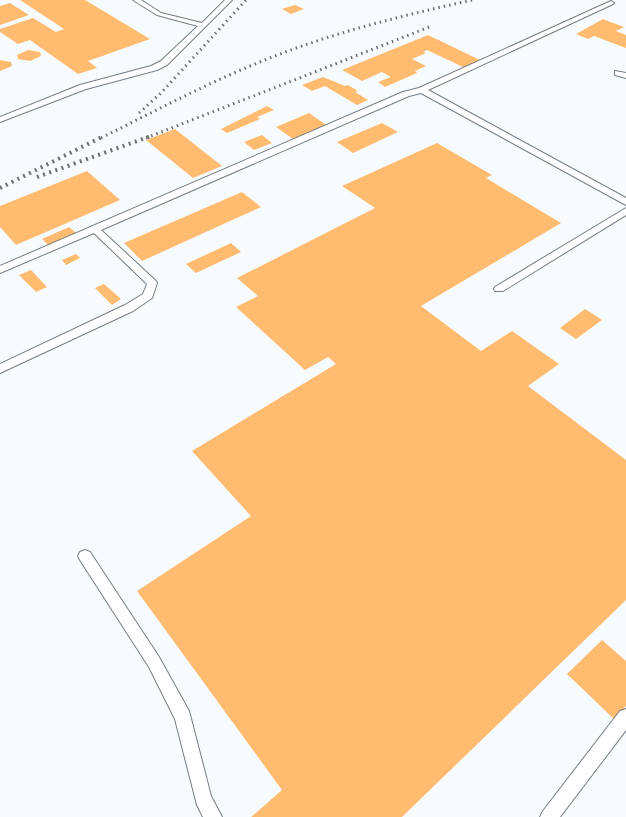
<svg xmlns="http://www.w3.org/2000/svg" width="626" height="817" font-family="Inter,sans-serif">
<rect width="100%" height="100%" fill="#f8fbfe"/>
<g fill="#ffbb70">
<polygon points="20,0 85,0 150,39 88,61 97,68 78,74 30,40 18,44 0,32 0,29 33,18 56,32 64,29"/>
<polygon points="10,3 29,15 0,25 0,6"/>
<polygon points="295,5 304,9 291,14 282,9"/>
<polygon points="603,19 624,27 616,31 626,35 626,48 594,36 588,39 576,34"/>
<polygon points="428,35 482,61 465,68 427,50 423,52 426,53 412,59 426,66 415,71 417,73 385,87 378,82 391,77 382,72 362,81 342,70"/>
<polygon points="28,50 40,52 41,56 30,61 18,59 17,55"/>
<polygon points="0,60 11,62 12,66 0,71"/>
<polygon points="323,77 345,86 348,85 358,91 355,92 368,100 357,105 325,86 312,91 302,85"/>
<polygon points="267,106 274,110 257,117 260,119 227,133 221,129"/>
<polygon points="309,113 326,125 293,139 276,127"/>
<polygon points="382,123 398,132 353,153 337,142"/>
<polygon points="175,129 222,166 193,178 146,140"/>
<polygon points="262,135 272,143 254,150 244,142"/>
<polygon points="437,143 492,175 486,178 561,223 421,306 481,351 512,331 559,364 528,386 626,460 626,600 402,817 251,817 282,790 137,591 251,516 192,451 336,364 328,357 305,370 236,307 258,296 237,278 375,208 342,186"/>
<polygon points="87,171 120,200 16,245 0,227 0,206"/>
<polygon points="242,192 261,207 142,261 124,243"/>
<polygon points="69,227 76,233 48,245 42,239"/>
<polygon points="231,243 241,252 196,273 186,264"/>
<polygon points="76,254 80,258 66,265 62,260"/>
<polygon points="31,270 47,287 36,292 19,275"/>
<polygon points="104,284 121,299 112,305 95,288"/>
<polygon points="585,309 602,320 576,339 560,328"/>
<polygon points="602,640 626,661 626,706 614,719 567,674"/>
</g>
<g fill="none" stroke-linecap="round" stroke-linejoin="round">
<g stroke="#767d83" stroke-width="2">
<g id="lane">
<polygon points="133,0 141,0 161,13 202,23 225,0 232,0 167,65 157,70 86,89 0,122 0,117 80,85 151,66 161,61 198,26 157,15"/>
<polygon points="611,1 614,3 613,4 428,90 626,198 626,205 421,93 409,96 101,230 156,281 157,283 152,298 133,311 0,373 0,364 125,305 143,294 147,284 94,233 0,273 0,266 403,92 419,88"/>
<polygon points="615,71 626,73 626,78 615,75"/>
<polygon points="626,208 626,215 503,291 495,291 494,289 495,287"/>
<polygon points="85,550 90,552 159,657 189,711 211,796 222,817 203,817 197,805 175,719 149,667 80,560 78,556 80,552"/>
<polygon points="626,709 626,730 560,817 540,817 543,811 620,711"/>
</g>
</g>
<use href="#lane" fill="#fff" fill-rule="evenodd"/>
<g stroke="#6b6e71" stroke-width="3" stroke-dasharray="1.5 4" stroke-linecap="butt">
<polyline points="139,113 161,93 246,0"/>
<path d="M101 138C159 109 215 79 275 56 339 31 405 15 472 0"/>
<polyline points="146,138 432,26"/>
</g>
<g stroke="#6b6e71" stroke-width="4" stroke-dasharray="2 4.5" stroke-linecap="butt">
<polyline points="37,177 151,136"/>
<polyline points="0,188 104,136"/>
</g>
</g>
</svg>
